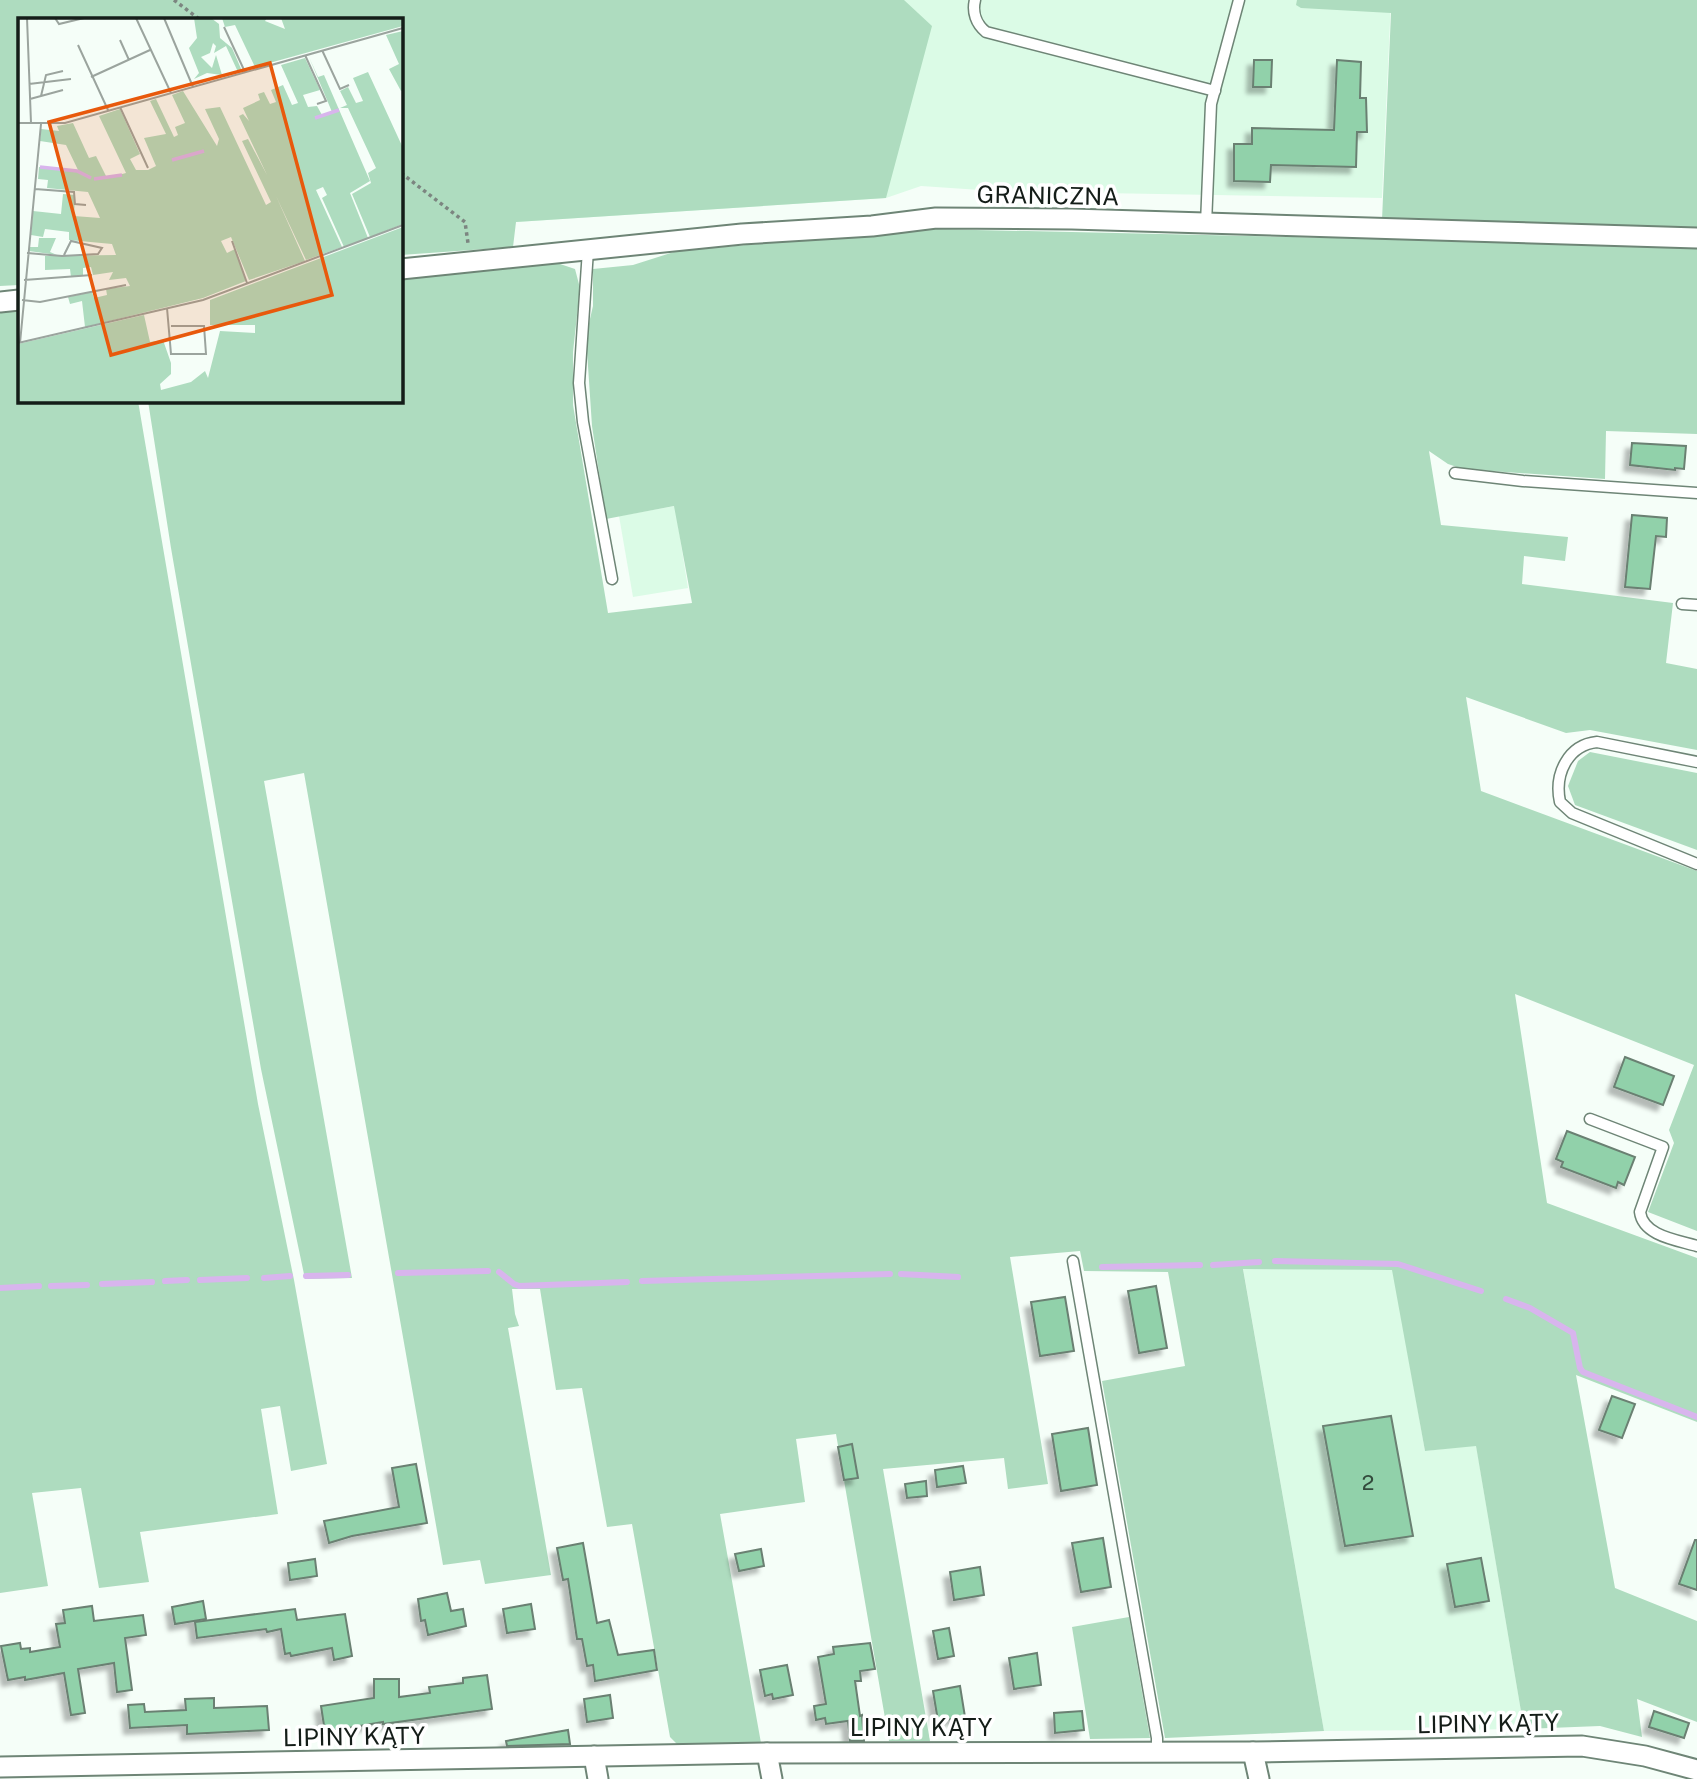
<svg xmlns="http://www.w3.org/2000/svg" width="1697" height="1779" font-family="'Public Sans',sans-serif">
<defs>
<filter id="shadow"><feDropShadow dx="-6" dy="6" stdDeviation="2" flood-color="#0004"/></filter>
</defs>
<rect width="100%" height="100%" fill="#f5fef8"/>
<g fill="#dbfbe6">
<polygon points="534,0 1391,0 1382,198 995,191 921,186 886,198 516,222"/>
<polygon points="675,506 688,588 633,597 619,516"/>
<polygon points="1243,1268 1393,1270 1425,1451 1476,1445 1524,1729 1324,1731"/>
</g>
<g fill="#aedcbf">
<polygon points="0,0 904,0 932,26 886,198 516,222 513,247 401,255 401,19 19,19 19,285 0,286"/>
<polygon points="1297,0 1697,0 1697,229 1382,220 1391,13 1301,8 1296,5"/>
<polygon points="933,229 1697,246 1697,434 1606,431 1605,479 1463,469 1448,464 1429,451 1441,525 1568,537 1565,561 1524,556 1522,584 1673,603 1666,663 1697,669 1697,750 1590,730 1566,733 1466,697 1481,791 1697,871 1697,1231 1648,1212 1674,1143 1669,1130 1694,1065 1515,994 1547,1203 1697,1258 1697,1422 1576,1375 1615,1588 1697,1621 1697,1722 1637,1699 1642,1737 1600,1726 1524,1729 1476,1446 1425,1451 1392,1270 1243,1269 1324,1731 1165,1738 1102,1381 1185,1366 1168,1272 1084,1271 1080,1251 1010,1257 1048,1484 1008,1489 1004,1458 883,1469 930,1741 889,1741 836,1434 796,1439 805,1502 720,1514 761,1743 677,1744 670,1737 632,1524 607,1527 582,1388 556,1390 540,1289 512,1289 515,1314 519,1326 508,1328 551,1575 485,1584 480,1560 443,1565 304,773 264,781 352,1278 305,1279 261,1069 171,548 148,401 401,401 401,276 557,263 575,269 580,288 573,352 573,405 608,613 692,603 674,506 606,519 592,426 586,336 593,306 593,269 633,265 677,251"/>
<polygon points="19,309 19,401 138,401 258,1104 294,1280 327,1464 291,1471 280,1406 261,1409 278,1514 140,1532 149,1582 99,1588 81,1488 32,1493 48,1586 0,1593 0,310"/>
<polygon points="1590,752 1697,773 1697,850 1575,805 1568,786 1578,761"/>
<polygon points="1129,1617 1150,1738 1090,1739 1072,1627"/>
</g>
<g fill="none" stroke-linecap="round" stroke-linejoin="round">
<g stroke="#d8b5ed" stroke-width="6">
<polyline points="1275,1261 1398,1264 1481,1291"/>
<polyline points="1213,1265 1259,1262"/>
<polyline points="1102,1267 1200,1265"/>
<polyline points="499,1272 514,1284 519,1286 627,1282"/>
<polyline points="398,1273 488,1271"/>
<polyline points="901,1274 958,1277"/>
<polyline points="306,1276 348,1275"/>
<polyline points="264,1278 290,1276"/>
<polyline points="200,1280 247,1278"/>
<polyline points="165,1281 187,1280"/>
<polyline points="642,1281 890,1274"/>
<polyline points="102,1284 152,1282"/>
<polyline points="51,1286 87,1285"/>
<polyline points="0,1288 39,1286"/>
<polyline points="1506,1299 1530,1308 1573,1333 1580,1368 1583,1372 1697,1417"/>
</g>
</g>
<g fill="#91d1aa" stroke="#6a8072" stroke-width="2" filter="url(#shadow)">
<polygon points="1254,60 1272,60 1271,87 1253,87"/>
<polygon points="1337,60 1361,62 1360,98 1366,98 1367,132 1357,132 1356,167 1271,165 1270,182 1234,181 1234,144 1252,144 1252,128 1334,130"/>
<polygon points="1632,443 1686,446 1684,469 1675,468 1675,470 1630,465"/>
<polygon points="1632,515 1667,518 1666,537 1656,536 1650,589 1625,587"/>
<polygon points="1625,1057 1674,1076 1663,1105 1614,1087"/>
<polygon points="1567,1131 1635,1157 1624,1185 1618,1182 1616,1188 1561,1167 1563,1162 1556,1159"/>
<polygon points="1156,1286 1167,1348 1139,1353 1128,1291"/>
<polygon points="1065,1297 1074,1351 1040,1356 1031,1302"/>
<polygon points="1612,1396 1635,1404 1622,1438 1599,1430"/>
<polygon points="1391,1416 1413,1536 1345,1546 1323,1426"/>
<polygon points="1088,1428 1097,1485 1061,1491 1052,1434"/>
<polygon points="852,1444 858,1478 844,1480 838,1447"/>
<polygon points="416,1464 427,1523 352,1536 329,1543 324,1521 399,1507 392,1468"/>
<polygon points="963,1466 966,1483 937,1487 935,1470"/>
<polygon points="926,1481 927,1496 907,1498 905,1484"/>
<polygon points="1103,1538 1111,1587 1081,1592 1072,1543"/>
<polygon points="1695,1540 1697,1540 1697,1590 1679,1584"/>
<polygon points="583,1543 597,1623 609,1620 618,1655 654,1650 657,1670 595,1681 593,1665 587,1666 582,1639 577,1639 568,1579 563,1580 557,1548"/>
<polygon points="761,1549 764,1566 739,1571 735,1554"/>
<polygon points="1481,1558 1489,1601 1455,1607 1447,1564"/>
<polygon points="315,1559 317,1576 290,1580 288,1563"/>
<polygon points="980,1567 984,1595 954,1600 950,1572"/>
<polygon points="447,1593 451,1611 463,1609 466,1626 428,1635 425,1620 421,1621 418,1599"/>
<polygon points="203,1601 206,1619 175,1624 172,1607"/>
<polygon points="531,1604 535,1629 507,1633 503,1609"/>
<polygon points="92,1606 94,1621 143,1615 146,1635 125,1638 132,1690 117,1692 114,1663 78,1669 85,1713 71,1715 64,1673 25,1680 25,1677 8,1680 1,1646 20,1643 21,1649 30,1648 30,1652 60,1647 56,1624 65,1623 63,1610"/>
<polygon points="295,1609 297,1620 345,1614 352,1656 334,1660 332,1648 291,1656 290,1653 285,1654 281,1629 267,1632 266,1629 197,1638 195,1622"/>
<polygon points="949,1628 954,1656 938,1659 933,1631"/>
<polygon points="870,1643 875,1669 860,1671 861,1681 855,1681 860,1716 862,1715 864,1741 850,1741 848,1721 826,1724 825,1718 816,1720 814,1706 826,1704 818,1657 834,1654 833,1647"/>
<polygon points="1037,1653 1041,1685 1014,1689 1009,1658"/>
<polygon points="787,1665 793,1695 773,1699 772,1694 765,1696 760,1670"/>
<polygon points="487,1675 492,1709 383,1724 383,1722 325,1732 321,1706 374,1698 374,1679 399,1679 399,1697 430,1693 429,1687 463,1683 463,1678"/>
<polygon points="960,1686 965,1717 938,1721 933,1691"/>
<polygon points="610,1695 613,1718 587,1722 584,1699"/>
<polygon points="214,1698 214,1708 267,1706 269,1730 187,1734 187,1725 130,1728 128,1705 144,1704 145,1712 186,1710 185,1699"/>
<polygon points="1082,1711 1084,1730 1055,1733 1054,1713"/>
<polygon points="1654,1711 1689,1723 1684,1738 1649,1727"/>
<polygon points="568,1730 570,1744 507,1746 506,1741"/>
</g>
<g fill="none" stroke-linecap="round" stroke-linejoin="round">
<g stroke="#6e8576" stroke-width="13">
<g id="service">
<path d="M975 0C972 12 976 24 986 32L1215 91"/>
<polyline points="1206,224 1211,104 1239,0"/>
<polyline points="588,250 579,383 583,422 612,579"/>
<polyline points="1455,473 1523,481 1697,493"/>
<polyline points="1682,604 1697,605"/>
<path d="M1697 762 1597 742C1568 745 1554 774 1560 802L1572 813 1697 864"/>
<path d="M1590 1119 1663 1147 1640 1212C1643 1236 1677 1240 1697 1246"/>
<polyline points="1073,1261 1157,1738 1157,1752"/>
</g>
</g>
<g stroke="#6e8576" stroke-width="23">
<g id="minor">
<polyline points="401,269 742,234 872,226 936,218 1072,219 1697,238"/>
<polyline points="0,302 19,300"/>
<polyline points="1253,1752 1259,1779"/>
<polyline points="767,1753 772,1779"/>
<polyline points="594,1756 598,1779"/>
<polyline points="0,1767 767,1753 1253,1752 1582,1746 1645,1756 1697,1770"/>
</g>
</g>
<g stroke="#7c8580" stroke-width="3.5" stroke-dasharray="3.5 3.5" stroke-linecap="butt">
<polyline points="174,0 199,19"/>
<polyline points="401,173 465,222 468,243"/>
</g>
<use href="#service" stroke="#fff" stroke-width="10"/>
<use href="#minor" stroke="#fff" stroke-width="19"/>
</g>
<g text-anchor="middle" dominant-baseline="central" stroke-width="7" stroke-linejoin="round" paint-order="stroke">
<g font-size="21" fill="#334a3c">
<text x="1368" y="1482">2</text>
</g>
<g font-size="24" fill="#141d18" stroke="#fff">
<text transform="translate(1048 195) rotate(1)">GRANICZNA</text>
<text transform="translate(1488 1723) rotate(-1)">LIPINY KĄTY</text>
<text x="921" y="1727">LIPINY KĄTY</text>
<text transform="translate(354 1736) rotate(-1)">LIPINY KĄTY</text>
</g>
</g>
<g transform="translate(18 18)">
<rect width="385" height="385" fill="#f5fef8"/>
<path d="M176 0H193L201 6 202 20 214 30 224 53 220 54 208 28 196 35 198 28 195 25 192 35 183 39 194 50 198 37 204 57 189 55 176 61 181 55 171 30 179 20ZM204 0H249L247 3 267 11 263 0H385V8L237 49 217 7 207 9ZM385 13V72L383 73 371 51 381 46 368 17ZM291 39 300 59 306 57 352 163 332 175 350 220 326 229 304 180 309 177 305 169 298 172 324 229 288 242 258 178 287 243 231 262 213 219 203 223 209 235 217 231 228 263 185 280 67 309 64 283 52 286 50 279 74 274 76 280 89 277 88 271 112 268 108 260 91 262 95 254 75 257 73 249 65 250V258L53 259 52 251 27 252V238L98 237 94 226 51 222V214L27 211 25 219 13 217 15 193 43 196 45 176 57 177 56 198 82 200 70 174 29 170 30 162 20 161 21 149 60 152 48 127 22 123 23 111 41 113 39 108 55 105 71 140 78 138 89 160 108 155 81 98 102 91 122 136 112 141 118 152H130L138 148 126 120 148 116 132 83 138 81 156 119 160 117 157 109 167 105 154 77 165 73 199 128 201 121 187 91 202 89 248 187 253 184 224 123 230 121 249 157 221 98 225 96 231 103 225 90 242 82 240 76 246 74 252 86 258 84 253 72 265 67 274 87 280 85 263 47 287 40 302 72 285 77 290 89 299 88 304 97 314 94ZM350 54 385 130V206L352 219 334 176 353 165 350 155 358 150 330 90H322L329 87 322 73 330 69 338 85 345 83 335 60ZM385 209V385H0V326L126 297 132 324 145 322 153 345V356L142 366 143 372 173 364 187 353 190 360 202 313 237 315V307H192V282ZM21 220H38L32 234 39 237 11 233 12 229H20Z" fill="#aedcbf"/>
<path fill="none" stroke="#d8b5ed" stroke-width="3.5" d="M297 100 321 92M154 142 186 133M22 149 59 153 73 160M76 161 104 157"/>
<path fill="none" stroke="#9ba49e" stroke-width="2" d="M9 0 13 105M37 0 41 6 66 0M118 0 153 75M146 0 175 69M206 9 227 54M102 22 111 42M60 27 90 92M304 32 322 71 331 67M287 37 308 83 299 86M73 59 132 32M11 66 53 61M23 78 28 57 45 53M12 81 45 72M102 89 130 150M0 105H47L385 10M17 171 56 174 57 186 68 187M214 223 229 265M9 235 44 238 80 236 84 230 53 223 46 237M6 262 74 257M4 282 22 284 108 267M149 290 153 336H188L186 308H153M0 325 185 282 385 207M2 325 23 106"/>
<path fill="#e8590c" fill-opacity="0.15" stroke="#e8590c" stroke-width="3.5" d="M252 45 314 277 93 337 31 104Z"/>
<rect width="385" height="385" fill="none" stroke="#141d18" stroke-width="3.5"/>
</g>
</svg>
